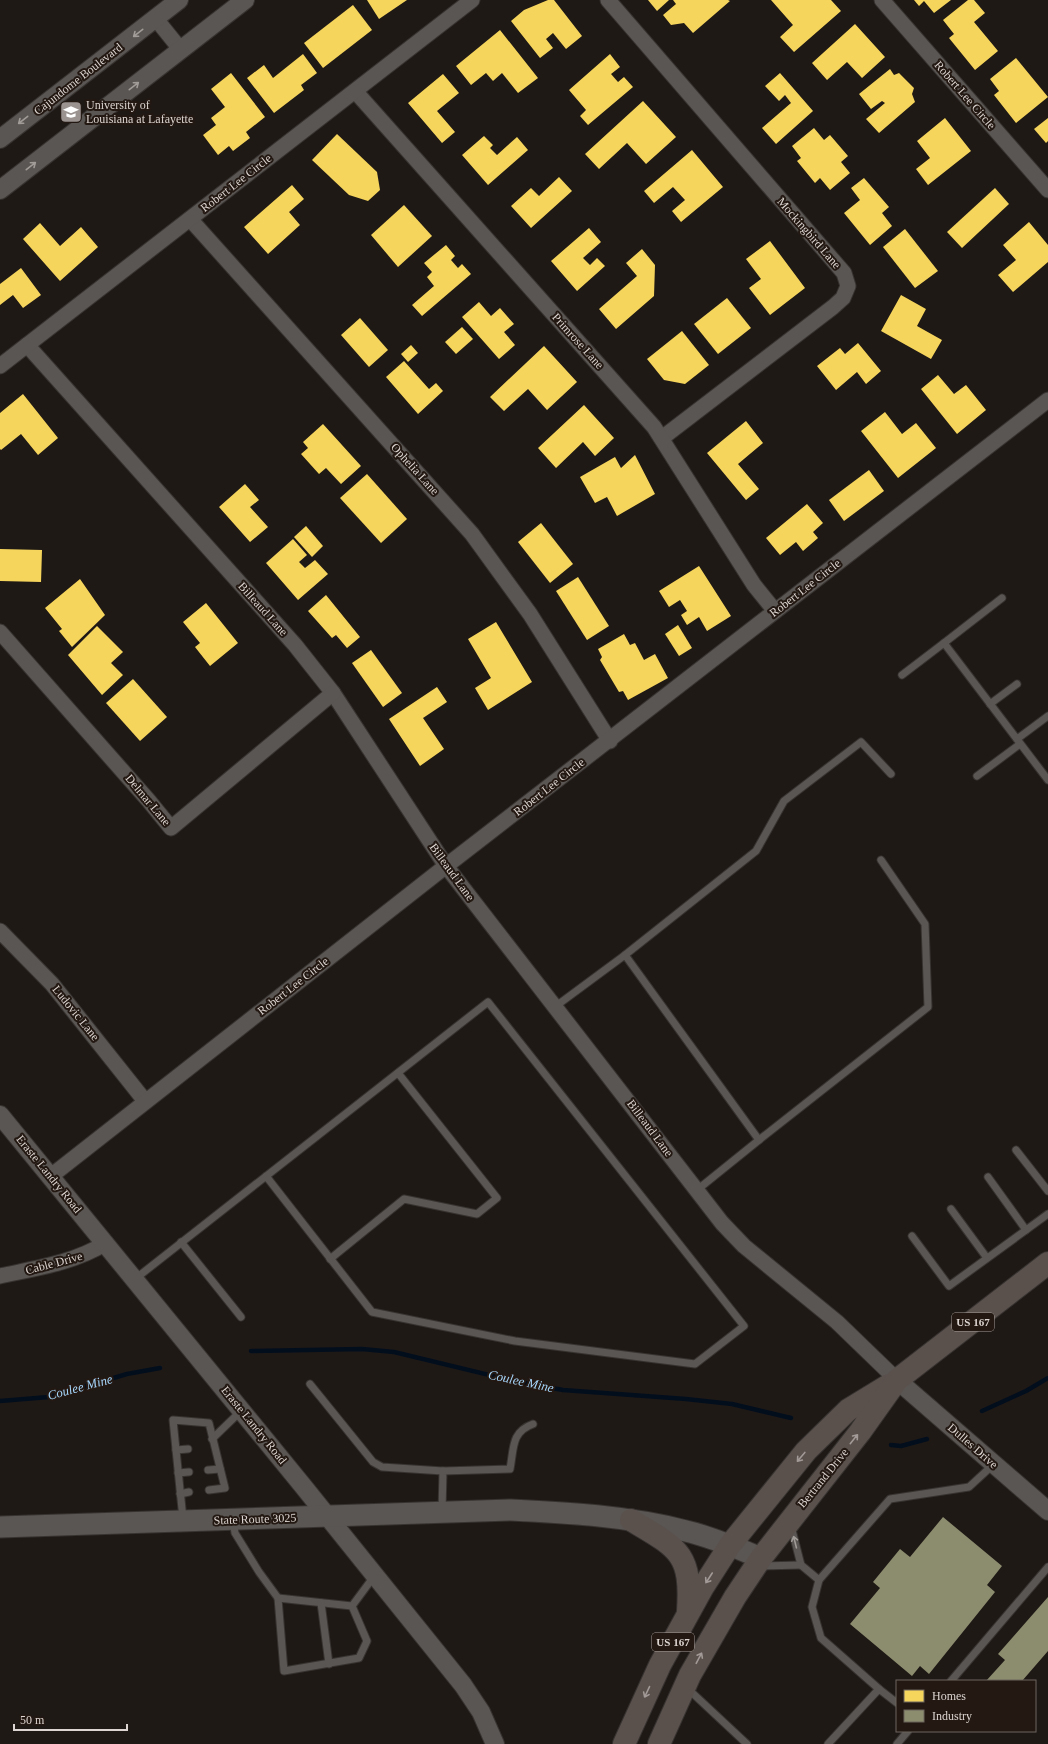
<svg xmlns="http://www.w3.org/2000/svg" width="1048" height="1744" font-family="Georgia,serif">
<rect width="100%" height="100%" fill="#1f1916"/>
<g fill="#f6d55c">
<polygon points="367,0 407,0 379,19"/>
<polygon points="548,0 554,0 582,36 566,49 553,33 546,39 553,48 540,58 511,21 524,10"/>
<polygon points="648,0 669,0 657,11"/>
<polygon points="673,0 728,0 730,1 693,33 684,23 671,25 663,15 676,4"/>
<polygon points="771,0 831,0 841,11 794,52 780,37 793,25"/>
<polygon points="914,0 951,0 934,13 924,1 919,6"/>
<polygon points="968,0 974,0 985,13 974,22 998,51 975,70 949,38 954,34 943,20"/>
<polygon points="353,5 372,30 323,68 304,43"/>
<polygon points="855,24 885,57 862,78 847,62 827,80 812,63"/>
<polygon points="500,30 538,78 518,93 502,73 493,81 486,73 471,85 456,66"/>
<polygon points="303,54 317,73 301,85 304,90 274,113 247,78 264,65 273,78"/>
<polygon points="610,54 620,67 611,74 618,82 624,77 633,87 588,125 580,116 586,110 569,90"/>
<polygon points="1016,58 1048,97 1016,123 994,95 999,91 990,79"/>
<polygon points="890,69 894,75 899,73 914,88 912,94 915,102 879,133 866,119 885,103 882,101 871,109 859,94"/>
<polygon points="231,73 265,117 246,132 250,138 233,151 229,146 218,155 203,135 216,125 211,118 225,107 211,89"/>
<polygon points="780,73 813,111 776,144 762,128 791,103 785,95 779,101 765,86"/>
<polygon points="443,74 459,93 437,111 455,132 442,143 408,103"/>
<polygon points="643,101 676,137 646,164 627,143 599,169 585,154"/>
<polygon points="945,118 971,151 928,185 916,169 930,158 917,141"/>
<polygon points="1048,118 1048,141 1046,143 1034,129"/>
<polygon points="814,128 824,140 830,135 848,156 841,162 850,173 830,190 820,178 815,183 797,161 801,158 792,146"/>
<polygon points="337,134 377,172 380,190 368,201 349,195 312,160"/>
<polygon points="484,136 493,145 490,148 497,155 517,137 528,150 488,185 462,155"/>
<polygon points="692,150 723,187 681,222 672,211 685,200 673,187 654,203 644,191"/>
<polygon points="559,177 572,191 531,228 511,206 531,188 539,196"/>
<polygon points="864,178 889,207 882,213 892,226 870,245 844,213 860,200 851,188"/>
<polygon points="292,185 304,199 289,212 300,225 268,254 244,227"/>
<polygon points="995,188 1009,204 962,248 947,232"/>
<polygon points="404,205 432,236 398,267 371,235"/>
<polygon points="1029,222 1048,245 1048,262 1013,292 998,275 1016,260 1003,245"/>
<polygon points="40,223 60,246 81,227 98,247 60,281 23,239"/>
<polygon points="589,228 601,242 583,258 590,265 597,258 605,266 577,291 551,261"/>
<polygon points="905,229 938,271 915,288 883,247"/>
<polygon points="770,241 805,288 770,315 749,288 761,279 746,259"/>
<polygon points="446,245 455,256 451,260 458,268 462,264 471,274 422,316 412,305 434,286 427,277 432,272 424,263"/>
<polygon points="642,249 655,265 654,296 616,329 599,309 637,276 626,263"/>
<polygon points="21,268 41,295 23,308 13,295 0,305 0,284"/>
<polygon points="901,295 926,309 917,326 942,340 931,359 881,331"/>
<polygon points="727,298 751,328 718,354 694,324"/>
<polygon points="479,302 491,316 500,308 514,324 504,332 515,345 499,359 462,317"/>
<polygon points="360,318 388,350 369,367 341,335"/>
<polygon points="462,327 473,339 456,354 445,342"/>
<polygon points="682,331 709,365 685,384 664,380 647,359"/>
<polygon points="858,343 881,371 866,384 857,372 836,390 817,366 840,348 845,354"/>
<polygon points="411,345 418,353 408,362 401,354"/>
<polygon points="544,346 577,382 547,410 528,389 504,411 490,397"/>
<polygon points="404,361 429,389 436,383 443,391 418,414 386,377"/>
<polygon points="938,375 954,394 966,385 986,410 957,434 921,389"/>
<polygon points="23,394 58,438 38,455 21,434 1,450 0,449 0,413"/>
<polygon points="584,405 614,438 595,456 583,442 556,468 538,448"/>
<polygon points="885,412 902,434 916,423 936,448 898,478 861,431"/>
<polygon points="746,421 763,443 738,464 759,489 746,500 707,453"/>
<polygon points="323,424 361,466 341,484 326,468 319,474 301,454 308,448 303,442"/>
<polygon points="635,455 655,494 617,516 607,497 595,503 580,477 615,457 621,468"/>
<polygon points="869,470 884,491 844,521 829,500"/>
<polygon points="367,474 407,519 381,543 340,498"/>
<polygon points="245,484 259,500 250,507 268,527 250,542 219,507"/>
<polygon points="807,504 823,523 813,532 818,538 803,551 796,542 780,555 766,538"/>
<polygon points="541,523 573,564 550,583 518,542"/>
<polygon points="306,526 323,546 312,557 294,537"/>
<polygon points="293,539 307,555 299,562 305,568 315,560 328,574 298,600 266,563"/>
<polygon points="0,549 42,550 41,582 0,581"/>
<polygon points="699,566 731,616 707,631 699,617 687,625 681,615 687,611 680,600 669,607 659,591"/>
<polygon points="578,577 609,626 587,640 556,591"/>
<polygon points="80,579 105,615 72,647 59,631 62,629 45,608"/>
<polygon points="326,595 360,637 347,648 336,635 332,638 308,611"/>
<polygon points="206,603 238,643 210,666 195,647 200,643 183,622"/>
<polygon points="496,622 532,682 488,710 475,688 491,678 468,639"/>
<polygon points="678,625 692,648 679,656 665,634"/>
<polygon points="97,626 123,652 111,663 123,675 102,695 68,655"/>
<polygon points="624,634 630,645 635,643 644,660 655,654 668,678 628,700 623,691 619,692 600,660 602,657 598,649"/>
<polygon points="371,650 402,693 383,707 352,663"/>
<polygon points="133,679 167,717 140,741 106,703"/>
<polygon points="437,687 447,702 423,718 444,749 420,766 389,719"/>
</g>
<g fill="#8c8c6e">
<polygon points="943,1517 1002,1566 987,1585 995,1592 929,1674 920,1666 912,1676 850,1624 880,1588 873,1582 900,1549 910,1557"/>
<polygon points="1048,1597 1048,1651 1022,1681 986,1681 1005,1660 998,1654"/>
</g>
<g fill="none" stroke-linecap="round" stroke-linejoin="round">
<g stroke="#030e1d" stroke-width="4.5">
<polyline points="251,1351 362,1349 394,1352 514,1381 563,1390 686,1399 732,1404 791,1418"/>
<polyline points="0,1401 49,1397 127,1374 160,1368"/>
<polyline points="982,1411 1026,1391 1048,1378"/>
<polyline points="891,1445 901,1446 927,1439"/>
</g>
<g stroke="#373330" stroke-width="9">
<g id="service">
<polyline points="1002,598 944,643 1048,780"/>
<polyline points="902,675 944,643"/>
<polyline points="990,704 1017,684"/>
<polyline points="1017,739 1048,716"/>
<polyline points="977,776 1020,744"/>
<polyline points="625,955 756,851 784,801 861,742 891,774"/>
<polyline points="556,1006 625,955 759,1140 697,1190"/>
<polyline points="759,1140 928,1007 925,924 881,860"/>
<polyline points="1016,1150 1048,1191"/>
<polyline points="988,1177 1026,1230"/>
<polyline points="951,1209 987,1258"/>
<polyline points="912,1236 949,1286 1048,1214"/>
<polyline points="181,1242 241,1317"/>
<polyline points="330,1259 404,1199 477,1214 497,1198 398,1073"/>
<polyline points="135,1279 488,1002 744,1326 695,1364 515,1341 372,1312 266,1176"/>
<polyline points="310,1384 373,1462 382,1467 443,1471"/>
<polyline points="212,1439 241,1411"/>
<polyline points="176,1450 188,1449"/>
<polyline points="208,1470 220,1469"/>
<polyline points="178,1473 189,1472"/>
<polyline points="180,1494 189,1492"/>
<path d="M442 1511 443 1471 510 1469C514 1448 511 1432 533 1424"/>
<polyline points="183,1519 173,1420 209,1423 225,1488 209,1490"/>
<polyline points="233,1521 235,1533 259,1572 278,1598 284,1671 359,1658 367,1641 352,1606 375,1575"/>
<polyline points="791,1526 801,1565 819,1580"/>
<polyline points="760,1566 801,1565"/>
<polyline points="278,1598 352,1606"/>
<polyline points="321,1603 329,1664"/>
<polyline points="951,1681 1048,1567"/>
<polyline points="687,1688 747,1744"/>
<polyline points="879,1689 821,1638 812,1607 819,1580 890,1499 969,1487 994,1464"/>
<polyline points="828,1744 879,1689 897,1703"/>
<polyline points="897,1744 908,1731"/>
</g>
</g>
<g stroke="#373330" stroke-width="17">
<g id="minor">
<polyline points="608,0 844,273 848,286 843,298 833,307 662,438"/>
<polyline points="882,0 1048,190"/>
<polyline points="156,19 181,50"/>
<polyline points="355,91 654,427 754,585 775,611"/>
<polyline points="190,219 472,534 530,614 610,741"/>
<polyline points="27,345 295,645 333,693 446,866 722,1223 744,1246 837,1322 897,1380"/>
<polyline points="0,366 472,0"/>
<polyline points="0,632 149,801 171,828 333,693"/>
<polyline points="0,931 52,984 145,1101"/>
<polyline points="51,1176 446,866 1048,400"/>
<path d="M0 1276C37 1268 73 1263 106 1243"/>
</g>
</g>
<g stroke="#373330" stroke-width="20">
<g id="tertiary">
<polyline points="0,139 179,0"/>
<polyline points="0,190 245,0"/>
<polyline points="0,1115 303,1486 463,1685 481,1712 495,1744"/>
<polyline points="897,1380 1048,1511"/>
</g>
</g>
<g stroke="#373330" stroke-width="23">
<path id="secondary" d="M0 1527 510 1510C569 1513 629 1516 686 1531 712 1537 737 1548 761 1558"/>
</g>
<g stroke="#373330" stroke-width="24">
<g id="primary">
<path d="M631 1520C678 1548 692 1553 688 1611"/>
<polyline points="624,1744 660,1665 703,1587 730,1545 806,1451 848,1410 889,1385"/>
<polyline points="659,1744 690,1675 735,1597 761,1558 860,1432 897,1380 1048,1263"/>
</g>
</g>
<use href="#service" stroke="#5a5653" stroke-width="7"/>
<use href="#minor" stroke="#5a5653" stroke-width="15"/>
<use href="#tertiary" stroke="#5a5653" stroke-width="18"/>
<use href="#secondary" stroke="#5a5653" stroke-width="21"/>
<use href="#primary" stroke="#5a514d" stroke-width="22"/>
</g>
<defs><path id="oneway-shaft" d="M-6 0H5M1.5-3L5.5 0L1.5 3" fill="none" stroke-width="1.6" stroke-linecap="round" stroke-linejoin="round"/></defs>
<g stroke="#a29c98">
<use href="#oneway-shaft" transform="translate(138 33) rotate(142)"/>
<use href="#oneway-shaft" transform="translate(134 86) rotate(-38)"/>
<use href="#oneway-shaft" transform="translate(23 120) rotate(142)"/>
<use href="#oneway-shaft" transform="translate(31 166) rotate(-38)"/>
<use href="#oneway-shaft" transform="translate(795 1542) rotate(-104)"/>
</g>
<g stroke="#a29a96">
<use href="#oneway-shaft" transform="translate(854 1439) rotate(-51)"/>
<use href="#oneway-shaft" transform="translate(801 1457) rotate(130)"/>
<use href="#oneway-shaft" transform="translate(709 1578) rotate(123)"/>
<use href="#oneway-shaft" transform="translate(699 1658) rotate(-62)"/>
<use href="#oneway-shaft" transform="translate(647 1692) rotate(115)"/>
</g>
<defs>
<g id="university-square" transform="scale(1.15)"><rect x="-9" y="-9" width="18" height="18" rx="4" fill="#9a9390" stroke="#231812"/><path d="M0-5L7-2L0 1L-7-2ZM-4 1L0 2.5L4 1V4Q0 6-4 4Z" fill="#fff"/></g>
</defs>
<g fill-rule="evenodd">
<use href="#university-square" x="71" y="112"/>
</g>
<g text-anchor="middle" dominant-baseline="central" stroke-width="4" stroke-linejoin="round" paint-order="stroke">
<g fill="#231812" stroke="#a59c98" stroke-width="1">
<rect x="952" y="1313" width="42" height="18" rx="3"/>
<rect x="652" y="1633" width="42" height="18" rx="3"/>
</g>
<g font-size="11" font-weight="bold" fill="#ddd5d1">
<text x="973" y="1322">US 167</text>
<text x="673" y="1642">US 167</text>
</g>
<g font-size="12" fill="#ddd5d1" stroke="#231812">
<text transform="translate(78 79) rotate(-38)">Cajundome Boulevard</text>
<text transform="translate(965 95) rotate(49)">Robert Lee Circle</text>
<text transform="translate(236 183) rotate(-38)">Robert Lee Circle</text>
<text transform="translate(809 233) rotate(49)">Mockingbird Lane</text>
<text transform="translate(578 341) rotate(48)">Primrose Lane</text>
<text transform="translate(415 469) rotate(48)">Ophelia Lane</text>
<text transform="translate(805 588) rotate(-38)">Robert Lee Circle</text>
<text transform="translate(263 609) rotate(48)">Billeaud Lane</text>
<text transform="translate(549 787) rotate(-38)">Robert Lee Circle</text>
<text transform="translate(148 800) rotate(50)">Delmar Lane</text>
<text transform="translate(452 872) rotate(54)">Billeaud Lane</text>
<text transform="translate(293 986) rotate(-38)">Robert Lee Circle</text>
<text transform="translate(76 1013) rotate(51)">Ludovic Lane</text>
<text transform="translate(650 1128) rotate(53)">Billeaud Lane</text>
<text transform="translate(49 1174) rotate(51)">Eraste Landry Road</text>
<text transform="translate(54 1263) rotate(-15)">Cable Drive</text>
<text transform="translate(254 1425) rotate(51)">Eraste Landry Road</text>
<text transform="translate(973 1446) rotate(41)">Dulles Drive</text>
<text transform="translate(823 1478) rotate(-51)">Bertrand Drive</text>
<text transform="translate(255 1519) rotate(-2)">State Route 3025</text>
</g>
<g font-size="12" fill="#ddd5d1" stroke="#231812" text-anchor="start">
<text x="86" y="105">University of<tspan x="86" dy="14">Louisiana at Lafayette</tspan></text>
</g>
<g font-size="13" font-style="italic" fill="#a5d5fa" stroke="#231812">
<text transform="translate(521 1381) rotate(12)">Coulee Mine</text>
<text transform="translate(80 1387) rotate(-15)">Coulee Mine</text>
</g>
</g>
<rect x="896" y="1680" width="140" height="52" fill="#231812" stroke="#6d645e"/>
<rect x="904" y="1690" width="20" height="12" fill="#f6d55c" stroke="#6d645e"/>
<text x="932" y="1700" font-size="12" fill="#ddd5d1">Homes</text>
<rect x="904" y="1710" width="20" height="12" fill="#8c8c6e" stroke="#6d645e"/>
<text x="932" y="1720" font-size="12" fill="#ddd5d1">Industry</text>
<path d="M14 1724v6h113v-6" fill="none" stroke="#ddd5d1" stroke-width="2"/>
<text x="20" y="1724" font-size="12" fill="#ddd5d1" stroke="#231812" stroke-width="3" paint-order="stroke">50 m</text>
</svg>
